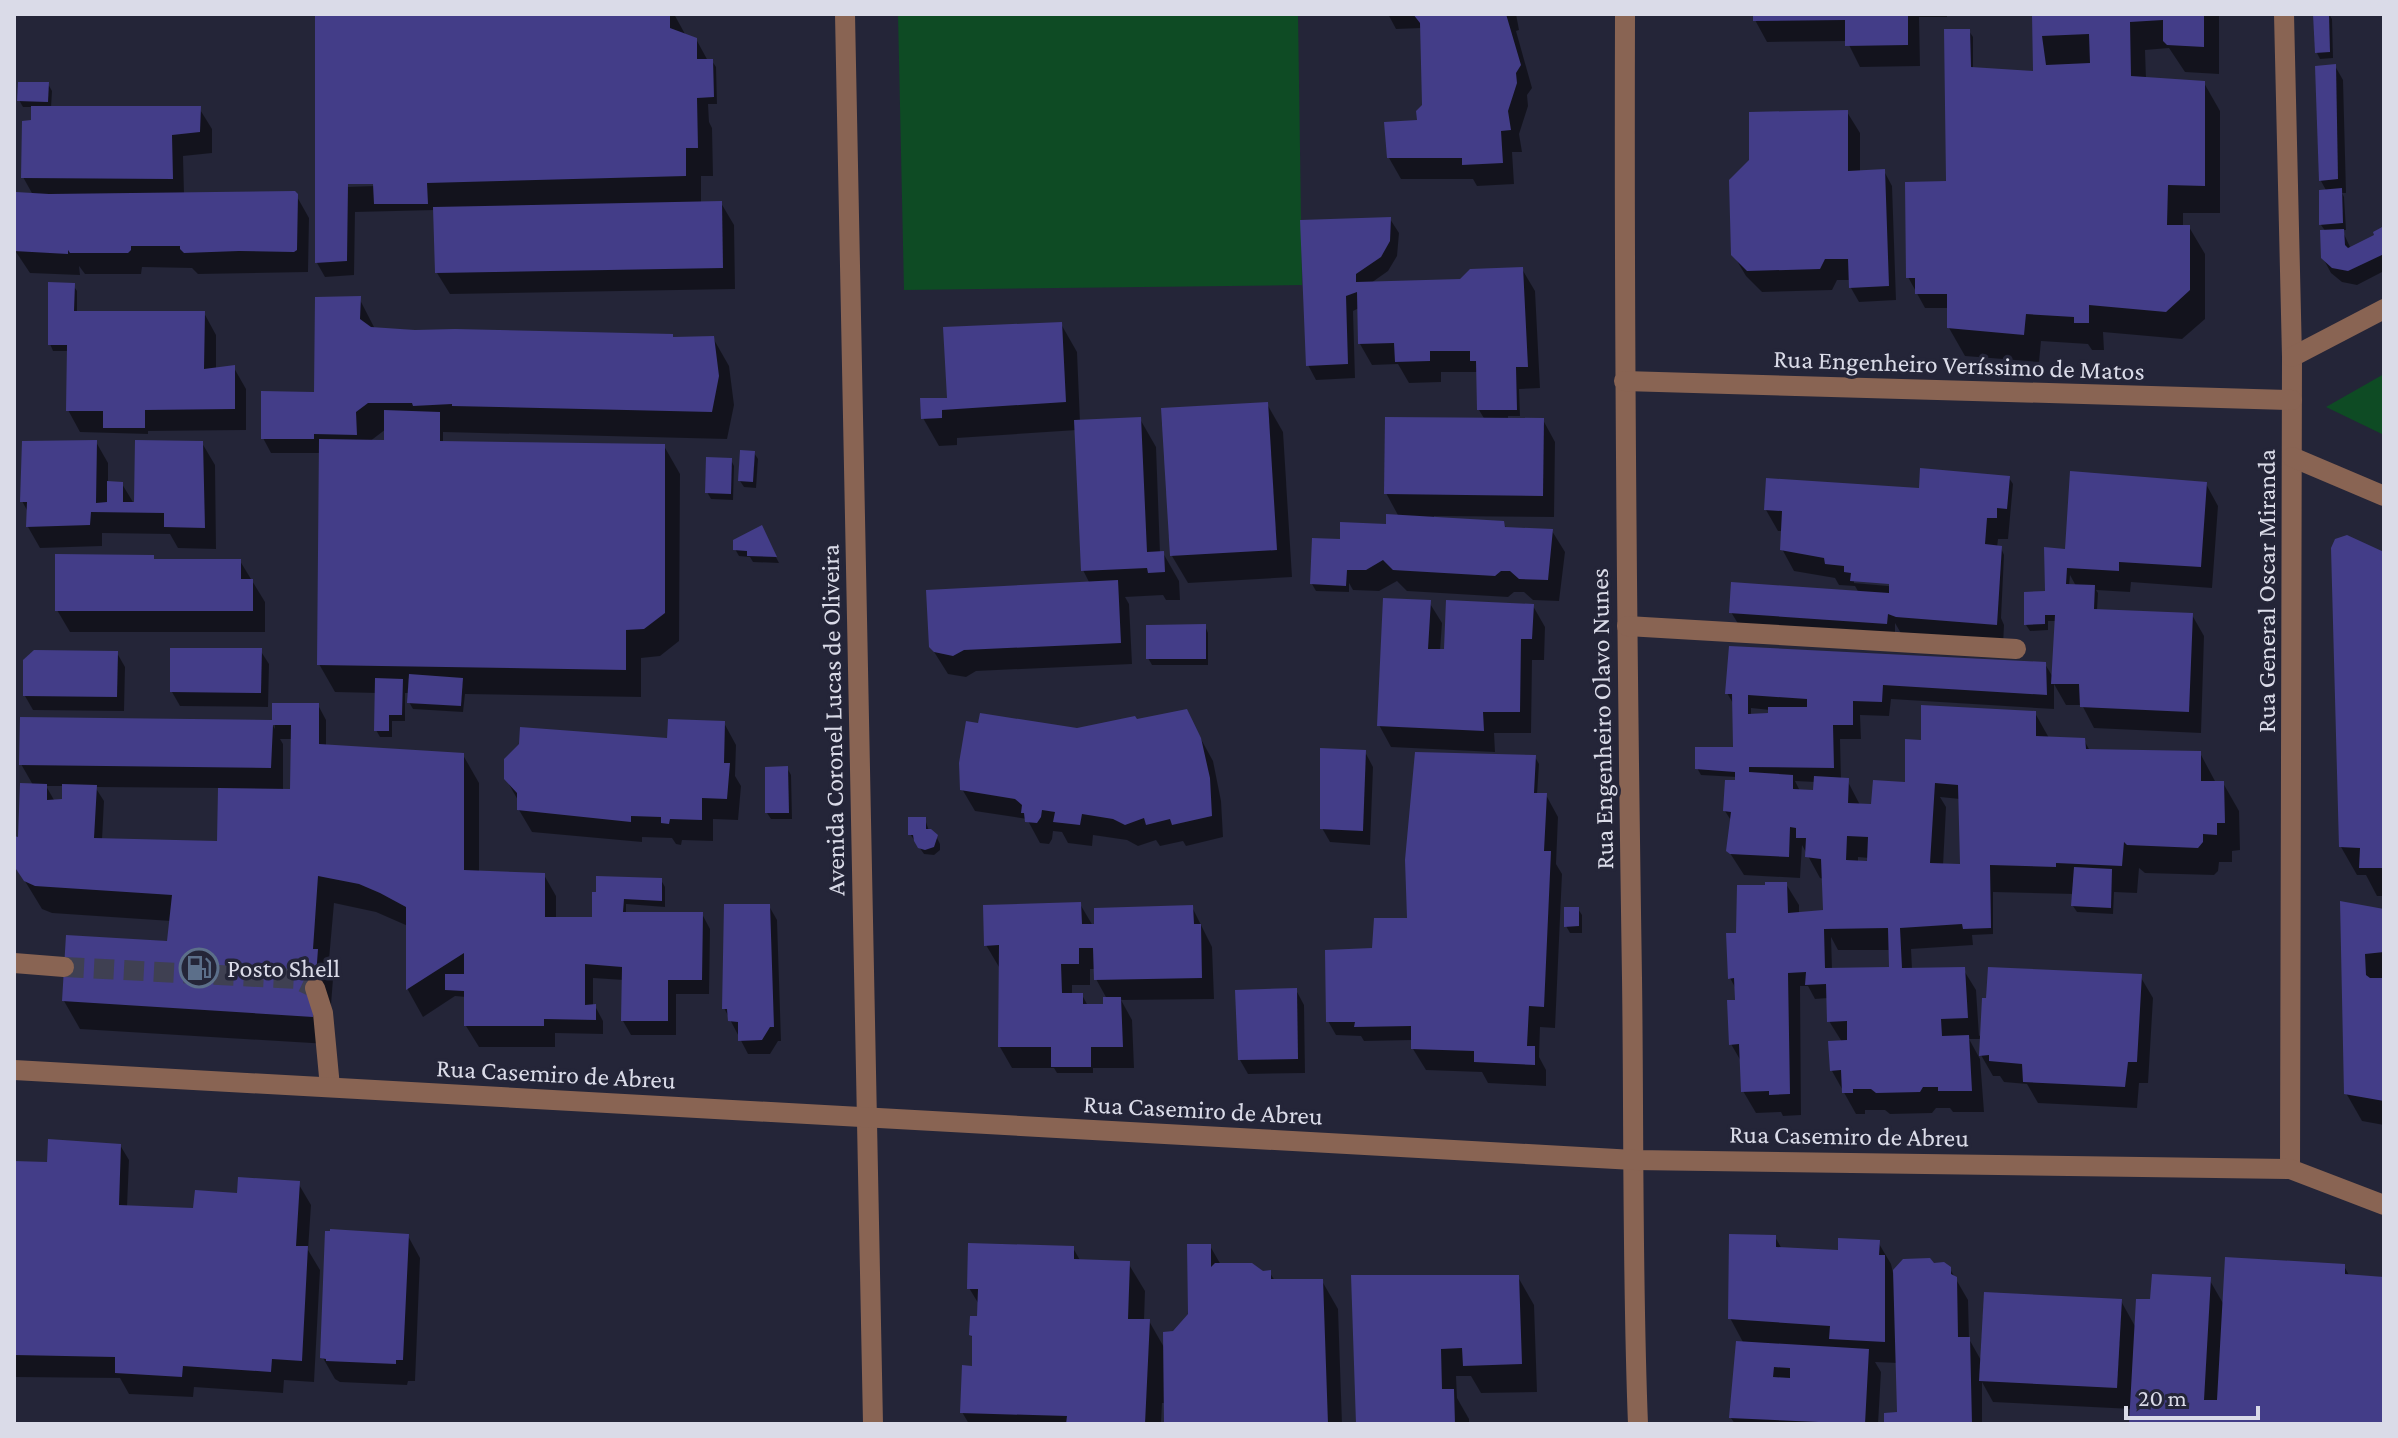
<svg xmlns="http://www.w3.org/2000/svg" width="2398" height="1438" font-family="'Crimson Pro',serif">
<rect width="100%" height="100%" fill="#242538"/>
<g fill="#0e4b24">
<polygon points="898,14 1298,14 1302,285 904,290"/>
<polygon points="2384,374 2384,435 2326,407"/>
</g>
<g fill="#0007" fill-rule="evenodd">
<path d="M317 14H674L685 34 696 39 708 61H712L716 67 717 104H708L709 122 712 128 713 176H701V204L721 203 734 225 735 289 450 294 437 273 436 210 355 212 354 275 325 277 317 263ZM375 182V186L346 187V183Z"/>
<polygon points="1388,14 1516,14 1519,30 1516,31 1532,88 1527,95 1528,106 1519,134 1522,152 1512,152 1514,184 1477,186 1473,179 1401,179 1389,158 1419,122 1424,106 1422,28 1396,29"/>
<polygon points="1755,14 1947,14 1947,17 1919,17 1920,66 1860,67 1847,41 1767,42 1755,20"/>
<polygon points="2034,14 2219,14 2219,74 2185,72 2169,48 2145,50 2146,79 2204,83 2220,111 2220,213 2183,213 2183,227 2189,227 2205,254 2205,319 2182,339 2103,332 2104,350 2092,350 2088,344 2041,341 2039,362 1965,356 1949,328 1949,308 1925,308 1908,277 1948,183 1969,31 1973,37 1973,69 2035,73"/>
<polygon points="2315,14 2329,14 2332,19 2333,58 2320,59 2317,53"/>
<polygon points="2335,66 2343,80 2346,193 2342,193 2344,197 2346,230 2342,230 2351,249 2377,235 2384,228 2384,271 2357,285 2342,282 2331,273 2323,258 2326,232 2321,225 2327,192 2321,181"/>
<polygon points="48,84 52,91 51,108 199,108 212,129 212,153 183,156 184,194 296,195 309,218 308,272 198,274 192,268 142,267 141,274 85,274 79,266 80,275 30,273 14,249 33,195 23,177 33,122 33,107 23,107 19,100"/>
<polygon points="1847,112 1860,133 1860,172 1884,171 1892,186 1896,300 1859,302 1851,288 1851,280 1837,280 1832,290 1762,292 1746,276 1733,254"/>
<polygon points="1390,219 1399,233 1397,256 1388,271 1371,283 1461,281 1522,269 1535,291 1540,388 1519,389 1520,416 1508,416 1508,420 1543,420 1555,442 1554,517 1434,516 1434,519 1503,523 1507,529 1552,531 1565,552 1559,601 1533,600 1524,592 1514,592 1508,597 1407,591 1397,581 1379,591 1353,590 1349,583 1349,592 1316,591 1312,584 1342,541 1388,526 1399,517 1386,493 1485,420 1479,410 1478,372 1441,372 1441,382 1409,383 1398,364 1372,365 1360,344 1359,308 1353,311 1355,378 1316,380 1308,365 1303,222"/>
<polygon points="73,285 77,291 77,313 204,313 216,335 216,370 234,368 246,389 246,430 148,431 148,434 80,432 68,410 69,351 53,351 50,344"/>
<path d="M359 298 375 329 673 339 713 338 729 366 734 405 727 439 443 432V443L664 446 680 474 679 641 660 656 641 658V697L465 694 463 712 413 709 409 702 410 693H405V721H392V737H380L376 730 377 693 335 692 319 664 321 453H271L263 438 316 400ZM386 429V442H369Z"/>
<polygon points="1061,324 1077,352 1080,422 1140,419 1156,447 1160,553 1163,553 1179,581 1180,600 1166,600 1163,595 1125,597 1129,604 1132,664 976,671 966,677 948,674 931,647 1090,584 1083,570 1077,430 957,438 957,445 939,446 923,418"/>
<polygon points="1267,404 1283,432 1292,577 1188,583 1172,556"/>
<polygon points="96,442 108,463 108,483 122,484 136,507 202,443 215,465 216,549 178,548 170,534 102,533 102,546 40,548 28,527 28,512 22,501"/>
<polygon points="754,453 758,459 756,488 744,487 740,481"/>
<polygon points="731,460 734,466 733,500 711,499 707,492"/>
<path d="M2009 478 2013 484 2008 539H1998L1997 548H2001L2004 555 2001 618 2004 625 2003 646 1902 635 1895 623V638L1740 627 1731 612 1859 593 1855 586 1839 585 1835 578 1794 571 1782 549 1783 531H1778L1766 510ZM1854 579 1899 583V587L1854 583Z"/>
<path d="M2206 484 2218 506 2212 588 2131 582 2130 592 2096 590 2098 593 2097 610 2192 615 2204 636 2201 733 2094 728 2082 705H2066L2054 684V709L1891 699 1889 716 1860 715 1861 739H1840L1841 780H1847L1860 805 1873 806 1909 784 1923 742 2035 713 2049 738 2084 740 2090 751 2200 753 2216 783H2223L2239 811 2240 850 2232 851V862H2219L2218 871 2214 875 2145 873 2139 868 2137 893 2114 892 2113 914 2077 912 2073 906 2074 894 1993 892V934L1972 935 1973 945 1911 949 1912 969H1963L1976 990 1979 1036 2140 976 2153 998 2148 1083H2139L2137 1108 2038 1103 2027 1084 2004 1082 2000 1076H1993L1981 1055 1982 1039H1969L1980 1059 1984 1112H1953L1950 1108H1936L1932 1113 1890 1114 1885 1110H1865V1114H1856L1832 1071 1842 1042 1829 1021 1828 998 1815 999 1808 986H1800L1801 1115 1783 1116 1781 1112 1756 1113 1743 1091 1742 1063 1731 1044 1737 1002 1736 989 1730 978 1738 935 1786 884 1799 905V914L1825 918 1824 879 1820 878 1802 845 1800 878 1744 875 1728 850 1732 822 1725 811 1737 777 1701 775 1697 768 1735 749 1734 705 1727 693 2045 664 2054 679 2056 621H2048V630L2030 631 2026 625 2047 593 2066 551ZM2070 575 2076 586H2069ZM1751 708 1770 710V715L1751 716ZM1795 781 1815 782V792L1800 791ZM1940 797 1960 799 1962 866H1943L1946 807ZM1858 857 1869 858 1868 864 1858 863ZM1831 937 1838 950H1890L1891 969H1832Z"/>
<polygon points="761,528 779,563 753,562 750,557 739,556 735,549"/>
<polygon points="2384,554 2384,896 2377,896 2366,875 2357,875 2341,847"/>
<polygon points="155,561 240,561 265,602 265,632 70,632 57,610"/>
<polygon points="1429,602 1442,623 1440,651 1533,606 1545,627 1544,660 1532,660 1531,733 1494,733 1495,752 1391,747 1379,725"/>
<polygon points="1205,626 1208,633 1208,665 1152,665 1148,658"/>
<polygon points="260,650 269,664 268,707 180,706 172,692"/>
<polygon points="117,653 125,667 124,711 33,710 25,696"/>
<path d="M274 705H318L326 720V746L463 755 479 783V872L544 875 556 896V919L594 918V894L661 880 665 887V907L626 904V914H702L710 929 709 994H676V1035H631L623 1021 624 980 593 978V1006H595L603 1021V1034L555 1033V1047H479L466 1026V997L455 996 423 1017 408 990V926L376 912 334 903 328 971 333 979 328 1044 80 1029 64 1001 169 943 171 921 52 913 42 909 17 868 20 838 33 785 21 764 271 722 275 729ZM280 739H293L294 792H283V744ZM46 786H64V801L54 800ZM95 787 220 788 219 843 102 840 104 801Z"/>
<polygon points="1186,712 1213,761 1221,801 1223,837 1186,846 1183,841 1160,846 1156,840 1138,846 1127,840 1093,835 1092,846 1068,843 1062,832 1053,831 1052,839 1049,844 1040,843 1027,819 975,811 962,789 1077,730"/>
<polygon points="724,723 736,745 735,776 741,786 738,820 713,819 713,841 682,840 681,845 676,844 672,838 642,837 642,842 532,832 519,810 519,802 506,779 669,740"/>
<polygon points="1365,752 1373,767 1370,845 1330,842 1322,828"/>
<polygon points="1535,757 1539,764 1537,795 1546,795 1558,817 1556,864 1562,874 1555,1028 1540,1027 1539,1057 1546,1070 1546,1086 1488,1083 1482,1072 1426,1070 1413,1049 1413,1040 1364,1041 1361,1036 1336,1035 1328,1021 1374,950 1409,920"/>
<polygon points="787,768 791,775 792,819 771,819 767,813"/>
<polygon points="925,819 929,831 936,836 940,844 940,850 934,855 924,854 910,834"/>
<polygon points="2342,903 2384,911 2384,1125 2362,1121 2346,1093"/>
<path d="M1080 904 1093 926 1192 907 1212 947 1214 999 1121 1000 1132 1020 1134 1068H1093V1073H1057L1054 1068H1012L1000 1047 1001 967H999L986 945ZM1090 969H1095L1096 979 1107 999 1105 1005 1088 1006 1082 995H1072V985H1090Z"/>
<polygon points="769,906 777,920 781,1041 778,1041 770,1054 748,1054 724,1008"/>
<polygon points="1578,909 1582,915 1582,933 1570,933 1566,926"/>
<polygon points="1296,990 1304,1005 1305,1073 1248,1074 1240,1060"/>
<polygon points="120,1145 129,1160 127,1207 195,1210 239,1195 298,1183 311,1205 308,1250 320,1270 314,1382 284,1380 283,1393 194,1387 193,1397 129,1394 120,1378 14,1377 14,1163 49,1164"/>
<polygon points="408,1236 420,1258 415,1381 408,1381 407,1385 340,1382 335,1379 323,1358"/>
<polygon points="1775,1237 1782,1249 1840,1252 1878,1242 1891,1264 1893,1273 1933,1265 1950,1269 1968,1300 1969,1339 1982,1362 2121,1301 2136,1328 2152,1301 2209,1279 2224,1305 2344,1266 2350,1277 2384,1278 2384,1424 2131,1424 2132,1409 1993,1402 1982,1382 1982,1424 1886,1424 1899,1414 1898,1363 1875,1362 1881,1372 1878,1424 1735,1424 1731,1418 1744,1344 1730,1318"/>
<polygon points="1210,1246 1221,1265 1270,1273 1275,1281 1322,1281 1338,1309 1342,1424 1166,1424 1166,1403 1162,1403 1161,1424 969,1424 962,1412 974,1368 974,1341 971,1335 979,1318 980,1306 969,1288 1073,1248 1081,1262 1128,1263 1145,1291 1144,1321 1149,1321 1165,1349 1174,1333 1190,1314"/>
<polygon points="1518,1277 1534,1305 1537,1392 1481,1393 1471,1376 1456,1376 1457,1398 1469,1419 1469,1424 1358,1424"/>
</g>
<g fill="#433d88" fill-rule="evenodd">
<polygon points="315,14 670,14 670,28 697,38 697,59 713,59 714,97 697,98 698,148 686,148 686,176 427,183 428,204 374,204 373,184 348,184 347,261 315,263"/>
<polygon points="1413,14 1506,14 1521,65 1516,73 1517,83 1508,111 1511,130 1501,131 1503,163 1462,165 1462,158 1387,158 1384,122 1417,120 1416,111 1422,105 1420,23"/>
<polygon points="1753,14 1908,14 1908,45 1845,46 1845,20 1753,21"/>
<path d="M2032 14H2204V47L2167 45 2163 41V20L2130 22 2131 76 2205 81V186L2168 185 2167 225H2190V290L2166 312 2089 305V323H2074V317L2026 314 2024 335 1947 328V294H1915V278H1906L1905 182 1946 181 1944 29H1970L1971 67 2033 71ZM2089 34 2090 63 2046 65 2042 36Z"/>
<polygon points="2313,14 2329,14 2330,52 2315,53"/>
<polygon points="2336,64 2338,179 2319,181 2315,66"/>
<polygon points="18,82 49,82 48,102 17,101"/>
<polygon points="31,106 201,106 200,132 172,135 173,179 21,178 22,121 31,120"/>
<polygon points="1848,110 1848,171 1885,169 1889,286 1849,288 1848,259 1825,259 1820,269 1747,271 1731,255 1729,180 1749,160 1749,112"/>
<polygon points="2342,188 2343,223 2319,225 2319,190"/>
<polygon points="295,191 298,194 297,250 294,252 239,251 184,253 180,249 180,246 131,246 131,250 128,253 70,253 68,250 68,254 14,251 14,194 16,192 49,194"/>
<polygon points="722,201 723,268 435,273 433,207"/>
<polygon points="1391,217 1390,241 1381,257 1356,274 1356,282 1460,279 1470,269 1523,267 1528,367 1516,367 1517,410 1477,410 1476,361 1470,361 1470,351 1430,351 1430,361 1395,362 1394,343 1358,344 1357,292 1346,296 1348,364 1306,366 1300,220"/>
<polygon points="2384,226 2384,254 2348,271 2332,268 2321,258 2320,230 2344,229 2345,245 2348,248 2374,235 2373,232"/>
<polygon points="48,282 75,283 74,311 205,311 204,369 235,365 235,409 145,410 145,428 103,428 103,411 66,411 67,345 48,345"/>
<polygon points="361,296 360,319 371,327 415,330 455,329 673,334 673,337 714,336 719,376 712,412 452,406 452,404 413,406 412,403 368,403 356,412 357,435 314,434 314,439 261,439 261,391 314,392 315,297"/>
<polygon points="1062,322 1066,402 942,410 942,418 921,419 920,398 947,398 943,327"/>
<polygon points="1268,402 1277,550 1170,556 1161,408"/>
<polygon points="384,410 440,412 440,441 665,444 665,613 644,629 626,630 626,670 317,665 319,439 384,440"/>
<polygon points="1141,417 1147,552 1164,551 1165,572 1148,573 1147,568 1081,571 1074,420"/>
<polygon points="1385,417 1544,418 1543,496 1384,494"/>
<polygon points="97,440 96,503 107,502 107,481 123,482 123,502 134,502 135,440 203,441 205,528 164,527 164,513 91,512 90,525 26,527 27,502 20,502 22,441"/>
<polygon points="740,450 755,451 753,482 738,481"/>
<polygon points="706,457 732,458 731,494 705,493"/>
<polygon points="1920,468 2010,476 2007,509 1997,508 1997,518 1987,518 1985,544 2002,546 1997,625 1896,617 1888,614 1887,624 1729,613 1731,582 1889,593 1889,584 1850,581 1851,573 1844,572 1844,566 1825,564 1824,558 1780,550 1782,511 1764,510 1766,478 1919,488"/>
<polygon points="2070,471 2207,482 2201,567 2119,562 2119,571 2067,568 2066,584 2095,585 2094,609 2193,613 2189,712 2080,707 2079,684 2051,684 2055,615 2045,615 2045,624 2024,625 2024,592 2045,591 2044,547 2065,549"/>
<polygon points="1386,514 1504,521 1505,527 1553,529 1548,580 1519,579 1510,571 1501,571 1495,576 1393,570 1383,560 1366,570 1347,570 1346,586 1310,584 1312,538 1340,539 1340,522 1386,524"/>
<polygon points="762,525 777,557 747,556 747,551 733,550 733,540"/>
<polygon points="2347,535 2384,552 2384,868 2359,868 2360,848 2339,847 2331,548 2335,539"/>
<polygon points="55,554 154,555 154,559 241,559 241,579 253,579 253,611 55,611"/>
<polygon points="1118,580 1121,643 964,650 953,656 934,652 929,647 926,590"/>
<polygon points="1383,598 1431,600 1428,649 1444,649 1446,600 1534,604 1532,639 1521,639 1520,712 1483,712 1484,731 1377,726"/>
<polygon points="1206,624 1206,659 1146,659 1146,625"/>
<path d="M1729 646 2046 662 2047 695 1883 685 1882 702 1853 701V725H1833L1834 768 1749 767V772L1793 775V789L1813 790 1814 776 1849 778 1848 803 1871 804 1873 780 1905 782V739L1921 740V705L2036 711V736L2085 738 2086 749 2201 751V781H2224L2225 823H2217V835L2203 834V842L2198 848 2127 845 2124 842 2122 866 2056 863V867L1990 865 1991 928 1963 929 1962 924 1900 928 1902 968 1965 967 1968 1018 1941 1019 1942 1036 1969 1035 1972 1091H1938V1087H1923L1920 1092 1876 1093 1871 1089H1853V1093H1842L1841 1070 1830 1071 1828 1041 1847 1040V1021L1827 1022 1826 984 1805 985 1806 972 1788 973 1790 1094 1769 1095V1091L1741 1092 1739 1044 1729 1045 1727 1000H1735L1734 978 1728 979 1726 933H1736L1737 885H1765V882H1787L1788 913 1823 910 1821 859 1805 857 1806 838H1796V828L1790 827 1789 857 1730 854 1726 851 1731 812 1723 811 1725 780H1735V772L1695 769V747H1733L1732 694H1725ZM1748 695 1807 699V707H1768V713L1748 714ZM1935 783 1958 785 1960 864 1930 863ZM1847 836 1868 837 1867 861 1846 860ZM1888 928 1889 967 1825 968 1824 929Z"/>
<polygon points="170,648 262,648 261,693 170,692"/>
<polygon points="34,650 118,651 117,697 23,696 23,660"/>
<polygon points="409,674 463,678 461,706 407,703"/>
<polygon points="375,678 403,679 402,715 389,715 389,731 374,731"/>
<polygon points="272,703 319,703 319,744 464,753 464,870 545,873 545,917 592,917 592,892 596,892 596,876 662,878 662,901 624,899 623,912 703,912 702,980 668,980 668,1021 621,1021 622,967 585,964 585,1005 596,1004 596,1020 544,1019 544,1026 464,1026 464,991 445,990 445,974 464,974 464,953 406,990 406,907 380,893 359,884 318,876 313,949 318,949 313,1017 62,1001 66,935 167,941 172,895 35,886 24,881 14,866 14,836 18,837 20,783 47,784 47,800 62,799 62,784 97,785 94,838 217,841 218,788 290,789 291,725 273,725 271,768 19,765 20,717 272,720"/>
<polygon points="1187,709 1201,738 1210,778 1212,816 1172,825 1170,819 1146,825 1144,818 1125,825 1113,819 1082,814 1080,825 1053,822 1055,812 1042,810 1041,817 1037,823 1025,822 1024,813 1021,813 1022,805 1015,799 960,790 959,763 966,721 978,723 980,713 1077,728 1135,716 1137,719"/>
<polygon points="668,719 725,721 724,763 730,763 727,799 702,798 702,820 670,819 669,824 661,823 661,817 631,816 631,822 517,810 517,793 504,779 504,759 519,744 520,727 667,738"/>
<polygon points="1320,748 1366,750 1363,831 1320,829"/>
<polygon points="1415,752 1536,755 1534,793 1547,793 1544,851 1551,851 1544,1007 1529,1006 1527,1046 1535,1046 1535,1065 1474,1062 1474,1051 1411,1049 1411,1026 1354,1027 1355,1022 1326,1022 1325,950 1372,948 1374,918 1407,918 1405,860"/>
<polygon points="788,766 789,813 765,813 765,767"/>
<polygon points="908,817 926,817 926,829 931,829 938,835 934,847 925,850 918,848 914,841 913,835 908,835"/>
<polygon points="2074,867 2112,869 2111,908 2071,906"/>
<polygon points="2340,901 2384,909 2384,952 2365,954 2366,975 2370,978 2384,978 2384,1101 2344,1094"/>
<polygon points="1081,902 1082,924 1094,924 1094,908 1193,905 1194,924 1201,924 1202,978 1094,980 1093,948 1079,948 1079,964 1061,964 1062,993 1083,993 1083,1004 1103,1004 1103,997 1121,997 1123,1047 1091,1047 1091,1067 1051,1067 1051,1047 998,1047 999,945 984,946 983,905"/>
<polygon points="724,904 770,904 774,1027 770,1027 762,1040 738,1041 738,1022 728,1021 727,1009 722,1009"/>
<polygon points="1564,907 1579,907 1579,926 1564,927"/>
<polygon points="1988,967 2142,974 2137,1062 2128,1062 2125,1087 2023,1082 2022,1064 1989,1061 1989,1055 1979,1056 1982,998 1986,998"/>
<polygon points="1297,988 1298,1059 1238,1060 1235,990"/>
<polygon points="48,1139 121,1144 119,1205 193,1208 195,1190 237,1193 238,1177 300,1181 296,1246 308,1246 302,1361 272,1359 271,1372 183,1366 182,1377 115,1373 115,1357 14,1355 14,1161 47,1162"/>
<polygon points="330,1229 409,1234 403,1360 396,1360 396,1364 326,1361 326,1359 320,1358 325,1231 330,1231"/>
<polygon points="1729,1234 1776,1235 1776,1247 1838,1250 1838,1238 1880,1240 1879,1255 1885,1255 1885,1342 1829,1339 1830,1326 1728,1319"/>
<polygon points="968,1243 1074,1246 1074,1259 1130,1261 1128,1319 1150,1319 1145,1424 1066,1424 1067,1416 960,1413 962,1365 972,1366 972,1336 969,1335 970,1316 977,1316 978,1289 967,1289"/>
<polygon points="1187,1244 1211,1244 1211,1267 1215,1263 1252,1263 1263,1271 1271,1270 1271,1279 1323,1279 1328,1424 1164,1424 1163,1332 1173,1331 1188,1314"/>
<polygon points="2225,1257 2345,1264 2345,1274 2384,1277 2384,1424 2129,1424 2136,1299 2150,1299 2152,1274 2211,1277 2204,1400 2217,1400"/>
<polygon points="1930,1258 1934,1263 1944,1262 1951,1267 1951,1274 1957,1277 1958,1337 1970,1337 1972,1424 1884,1424 1884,1413 1897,1412 1893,1270 1903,1259"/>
<polygon points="1351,1275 1519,1275 1522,1364 1463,1366 1462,1348 1441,1349 1442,1389 1454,1389 1455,1424 1356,1424"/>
<polygon points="1984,1292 2122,1299 2117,1388 1979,1381"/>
<path d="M1736 1341 1869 1349 1865 1424 1729 1418ZM1774 1367 1790 1368V1378L1773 1377Z"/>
</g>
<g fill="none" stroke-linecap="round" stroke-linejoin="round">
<polyline stroke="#3f4052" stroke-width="20" stroke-dasharray="20 10" stroke-linecap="butt" points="64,967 296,979 315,988"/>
<g stroke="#896453" stroke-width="20">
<polyline points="845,14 873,1424"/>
<path d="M1625 14C1624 335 1627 656 1632 978 1634 1126 1632 1275 1638 1424"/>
<polyline points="2284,14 2292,357 2290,1169"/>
<polyline points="2292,357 2384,309"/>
<polyline points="1624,381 2292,400"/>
<polyline points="2292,457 2384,496"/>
<polyline points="1627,626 2016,649"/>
<polyline points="14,963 64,967"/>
<polyline points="315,988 323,1013 330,1087"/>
<polyline points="14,1070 1634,1160 2290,1169 2384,1205"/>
</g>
</g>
<defs>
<g id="fuel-ring" transform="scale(2)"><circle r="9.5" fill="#242538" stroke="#5c6f8a" stroke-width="1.5"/><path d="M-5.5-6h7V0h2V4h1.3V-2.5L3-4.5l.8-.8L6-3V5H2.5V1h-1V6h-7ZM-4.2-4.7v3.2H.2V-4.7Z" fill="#5c6f8a"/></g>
</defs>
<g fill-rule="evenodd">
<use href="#fuel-ring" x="199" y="968"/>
</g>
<g text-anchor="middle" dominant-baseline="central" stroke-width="7" stroke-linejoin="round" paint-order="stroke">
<g font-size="26" fill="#dadbe8" stroke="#242538">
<text transform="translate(1959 365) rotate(2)">Rua Engenheiro Veríssimo de Matos</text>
<text transform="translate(2266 591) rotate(-90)">Rua General Oscar Miranda</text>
<text transform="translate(1602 719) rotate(-91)">Rua Engenheiro Olavo Nunes</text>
<text transform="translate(833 720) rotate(-91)">Avenida Coronel Lucas de Oliveira</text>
<text transform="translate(556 1074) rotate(3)">Rua Casemiro de Abreu</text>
<text transform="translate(1203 1110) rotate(3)">Rua Casemiro de Abreu</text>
<text transform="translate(1849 1136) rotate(1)">Rua Casemiro de Abreu</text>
</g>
<g font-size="26" fill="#dadbe8" stroke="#242538" text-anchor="start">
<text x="227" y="968">Posto Shell</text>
</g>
</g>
<rect width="2398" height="1438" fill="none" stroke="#dadbe8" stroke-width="32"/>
<path d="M2126 1406v12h132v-12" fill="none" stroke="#dadbe8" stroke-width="4"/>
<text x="2138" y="1406" font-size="24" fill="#dadbe8" stroke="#242538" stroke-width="6" paint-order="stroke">20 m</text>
</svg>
